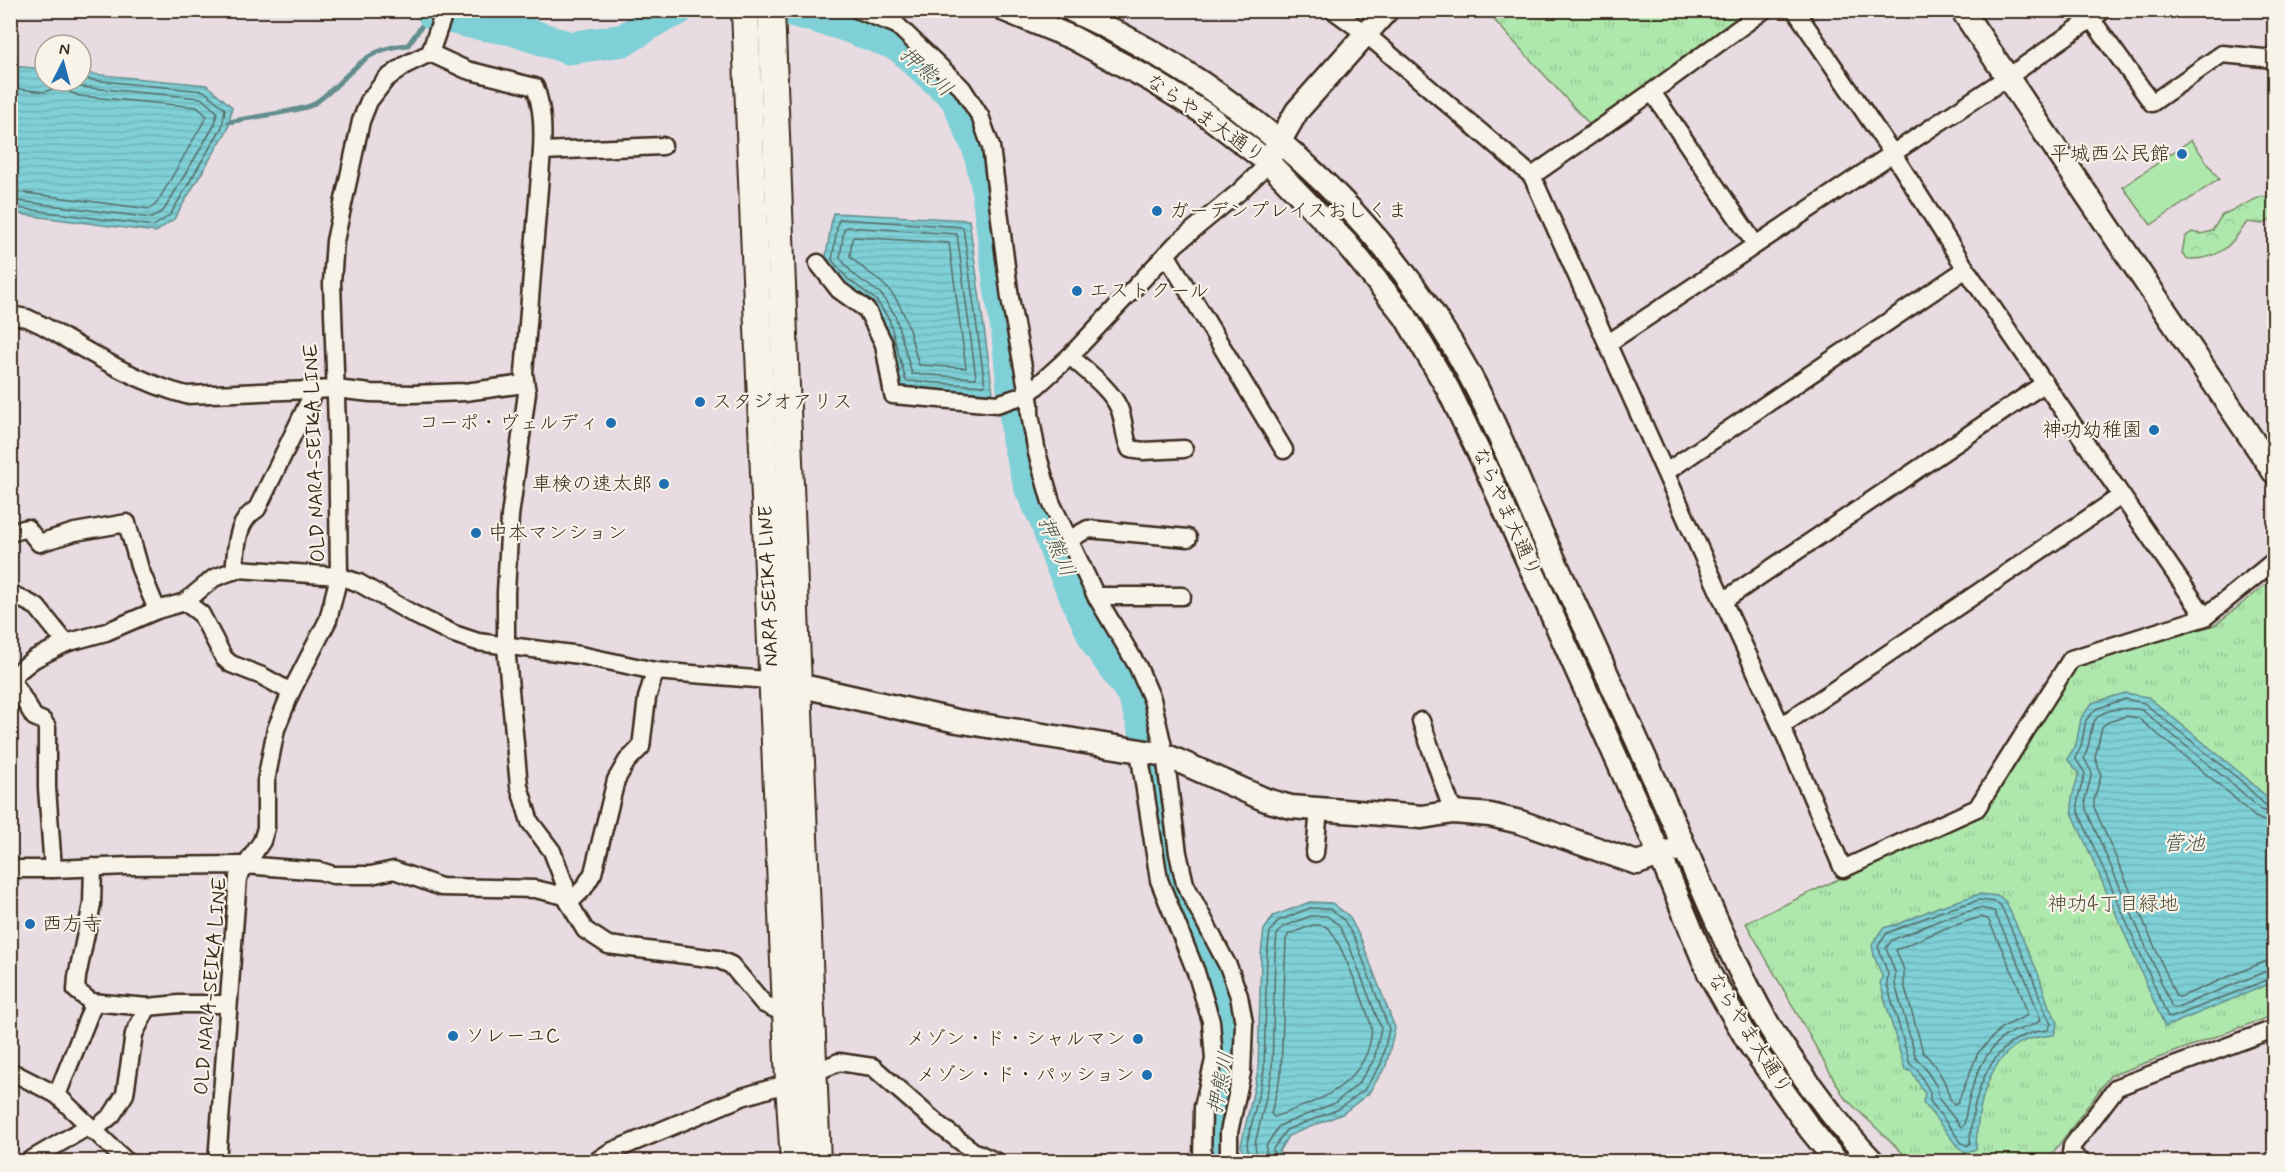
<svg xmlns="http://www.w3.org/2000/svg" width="2285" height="1172" font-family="Mynerve,'Klee One',sans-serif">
<defs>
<pattern id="forest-crowns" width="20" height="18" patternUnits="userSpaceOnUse" patternTransform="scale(1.5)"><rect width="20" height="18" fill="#afe8ac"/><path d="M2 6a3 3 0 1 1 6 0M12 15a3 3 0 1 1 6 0" fill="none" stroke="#97c794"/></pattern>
<pattern id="park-tufts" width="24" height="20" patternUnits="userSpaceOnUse" patternTransform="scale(1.5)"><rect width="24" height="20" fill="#afe8ac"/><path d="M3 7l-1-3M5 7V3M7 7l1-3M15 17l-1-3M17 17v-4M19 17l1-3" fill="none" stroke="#97c794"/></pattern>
<pattern id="water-rules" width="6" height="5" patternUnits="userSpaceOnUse" patternTransform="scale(1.5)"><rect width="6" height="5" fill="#7fd0d7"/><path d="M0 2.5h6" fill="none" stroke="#6fb3b8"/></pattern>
</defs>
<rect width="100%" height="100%" fill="#e8dbe1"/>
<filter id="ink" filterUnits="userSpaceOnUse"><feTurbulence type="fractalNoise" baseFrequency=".0167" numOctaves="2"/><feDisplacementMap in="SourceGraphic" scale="12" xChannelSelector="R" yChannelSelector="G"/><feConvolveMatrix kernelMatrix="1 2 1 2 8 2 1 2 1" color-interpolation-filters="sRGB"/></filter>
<g filter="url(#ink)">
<path fill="url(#forest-crowns)" stroke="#758965" stroke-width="1.5" d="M2262 196 2274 201V218L2263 224 2247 222C2230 247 2219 260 2187 259L2182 253 2185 237 2192 232 2201 234 2212 231 2222 215Z"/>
<g fill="url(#park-tufts)" stroke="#758965" stroke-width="1.5">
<polygon points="1486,11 1749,11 1590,125"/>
<polygon points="2274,578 2274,1015 2110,1076 2047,1161 1911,1161 1844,1097 1746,923 1982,811 2076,667 2081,664 2215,625"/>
</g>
<polygon fill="#afe8ac" stroke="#758965" stroke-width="1.5" points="2191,140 2219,179 2151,225 2123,187"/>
<g fill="url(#water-rules)" stroke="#648e8d" stroke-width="1.5">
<polygon points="10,66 45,69 45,81 81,81 81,73 207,85 232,107 228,129 174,219 156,232 11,213"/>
<polygon points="833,213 969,220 993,393 902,388 884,323 872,303 844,284 825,262"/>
<polygon points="2125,693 2148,697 2244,776 2269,799 2274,800 2274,982 2165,1027 2072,812 2072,797 2079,773 2067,759 2076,745 2081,718 2092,703"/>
<path d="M1979 894 1999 896 2006 902 2038 973 2049 1007 2058 1022 2054 1035C2041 1036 2024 1039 2014 1047 1984 1069 1977 1115 1976 1149L1965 1153 1957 1146 1923 1102 1925 1094 1912 1072 1905 1070 1880 983 1882 976 1874 956 1872 944 1883 928 1898 924 1938 907Z"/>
<polygon points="1310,902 1332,903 1349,916 1361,939 1395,1028 1386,1066 1368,1094 1342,1114 1288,1136 1279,1151 1281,1161 1244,1161 1241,1145 1258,1071 1261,954 1264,930 1273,916"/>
</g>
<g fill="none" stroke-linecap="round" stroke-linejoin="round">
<g stroke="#566c68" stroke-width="1.5">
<polyline points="10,88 45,92 61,85 70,92 79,96 197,107 207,116 157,203 150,209 10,191"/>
<polyline points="10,200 152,218 164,210 215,124 217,112 201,98 80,87 71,81"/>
<polyline points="10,207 154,226 170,215 222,127 225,109 204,91 81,79"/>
<polygon points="840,219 963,227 985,386 906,381 889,319 876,300 848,279 832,260 838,222"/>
<polygon points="847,227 957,234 976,378 912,374 895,315 881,294 853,274 840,258 844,229"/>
<path d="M854 237 949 243 966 368 919 365C910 339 908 310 888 289 877 276 861 269 850 256L852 239Z"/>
<polyline points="2274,806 2264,804 2240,780 2144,703 2125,699 2096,709 2086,720 2081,747 2075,758 2085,773 2078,798 2078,811 2168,1017 2171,1018 2274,977"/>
<path d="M2274 813 2261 810 2235 786 2142 710C2127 707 2100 707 2093 724 2089 735 2090 747 2084 758L2092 773 2085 799 2086 809 2172 1007 2175 1008 2267 971 2274 970"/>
<polyline points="2274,822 2264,821 2255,817 2229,793 2138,718 2126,716 2106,723 2102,727 2095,757 2101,775 2094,800 2094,807 2176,996 2180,997 2264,962 2274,961"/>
<path d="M1979 900 1996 902 2001 906 2032 976 2044 1009 2051 1024 2048 1030C1990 1035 1972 1093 1970 1143L1967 1146 1961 1142 1930 1101V1092L1917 1069 1910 1064 1887 984 1888 974 1878 946 1887 933 1940 912Z"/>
<path d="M1980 908 1994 911 2025 978 2041 1020C2032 1028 2017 1028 2007 1035 1980 1052 1968 1095 1964 1125L1961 1127 1939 1099 1937 1087 1923 1065 1916 1058 1895 984V972L1886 948 1892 940 1943 919Z"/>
<path d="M1981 917 1988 919 2017 982 2028 1015 2001 1028 1978 1053 1958 1102 1954 1104C1948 1098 1949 1094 1946 1086 1942 1075 1932 1061 1923 1052L1904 984V970L1896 950 1946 928Z"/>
<path d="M1313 925C1320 925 1325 924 1330 930 1339 939 1369 1013 1371 1027 1373 1035 1368 1052 1364 1059 1346 1094 1308 1104 1274 1117L1271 1114 1281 1073 1286 939 1289 934Z"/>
<polyline points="1250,1162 1247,1144 1264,1071 1267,954 1270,932 1278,921 1310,908 1330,909 1344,920 1356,941 1389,1029 1381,1064 1364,1090 1339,1109 1286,1130 1273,1149 1275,1162"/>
<polyline points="1257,1162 1255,1144 1272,1072 1275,955 1277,935 1283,927 1311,916 1327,916 1339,925 1349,945 1381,1028 1374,1060 1358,1084 1335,1103 1279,1126 1266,1146 1267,1162"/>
</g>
<path stroke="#648e8d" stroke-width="5" d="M229 122C245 118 301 111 312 105 349 82 357 48 408 45L433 10"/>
<g stroke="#7fd0d7" stroke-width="33">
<polyline points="791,10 839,23 899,45 956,97 979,149 987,185 1000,287 1008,335 1018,440 1031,489 1045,518 1059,560 1098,644 1134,695 1154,759 1158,833 1166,880 1229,1004 1228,1061 1214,1114 1210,1162"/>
<polyline points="433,13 470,22 512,29 569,48 624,40 658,18 677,10"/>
</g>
<g stroke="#3b2a1e" stroke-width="21">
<g id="street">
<polyline points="858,10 897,25 962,88 980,116 991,147 1010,298 1030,404 1030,414 1037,453 1051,502 1096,596 1138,667 1152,699 1165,755 1178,853 1185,884 1229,968 1239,996 1244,1023 1242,1072 1229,1132 1229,1162"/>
<polyline points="1333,10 1366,34 1532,176 1723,601 1781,726 1843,869 1977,808 2071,659 2205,617 2274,561"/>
<polyline points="1795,10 1893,154 1966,269 2205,617"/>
<polyline points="2092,20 2152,103 2222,54 2274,59"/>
<path d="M430 53 467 70 535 87C543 108 543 129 542 151L663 146"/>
<polyline points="1652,92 1755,244"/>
<polyline points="542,151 524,373 527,393 510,516 506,593 506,647 519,786 530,822 552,851 565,885 565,896 585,930 608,945 717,959 731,965 764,1004 786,1014"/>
<polyline points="1532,176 1652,92 1764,10"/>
<polyline points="1166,254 1284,450"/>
<polyline points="818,263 839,290 867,310 884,344 893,395 997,404 1028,394 1070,356 1176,244 1239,192 1269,163"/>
<path d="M10 315 27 318 42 325C89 352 134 381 186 395L335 389 371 393 413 394 465 392 524 384"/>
<polyline points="1607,344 2021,68 2104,10"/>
<path d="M1070 356C1085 370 1111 389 1119 408 1125 421 1123 435 1130 449L1143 451 1184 449"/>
<polyline points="1666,472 1966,269"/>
<polyline points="10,533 27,528 39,543 75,532 127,523 140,569 157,610"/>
<polyline points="1070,539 1088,529 1188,538"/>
<path d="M234 571C237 548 235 522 257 509L314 391"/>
<polyline points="10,593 37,607 66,643 106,632 157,610 185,602 214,578 238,569 339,576 359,583 413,614 454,634 478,642 580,655 655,671 780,681"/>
<polyline points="1096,596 1182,596"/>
<polyline points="1723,601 2045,383"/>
<polyline points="185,602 201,614 224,658 231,664 262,676 291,692"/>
<polyline points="10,678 34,659 66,643"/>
<polyline points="1421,721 1453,812"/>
<polyline points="1781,726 2121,496"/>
<polyline points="1139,751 1159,880 1196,972 1211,1021 1214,1060 1203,1107 1202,1162"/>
<polyline points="1315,853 1319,809"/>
<polyline points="10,869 53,869 47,788 47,727 43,721 34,717 11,678"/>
<polyline points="53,869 129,866 244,865 320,871 333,875 371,875 394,870 441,887 535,889 565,896"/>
<polyline points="569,903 584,888 593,873 616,780 627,761 641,747 647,698 655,671"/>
<polyline points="91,1002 148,1007 179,1004 228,1004"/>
<polyline points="10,1071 57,1095 127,1162"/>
<polyline points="57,1095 91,1010 91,1002 76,990 77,977 92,904 93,867"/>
<polyline points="93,1131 112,1115 125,1094 134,1034 148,1007"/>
<polyline points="27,1162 89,1126"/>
<polyline points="217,1162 238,877 262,841 266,828 266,781 276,729 291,692 328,620 339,576 337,427 332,283 335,241 361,121 369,101 386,79 407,64 430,53 445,10"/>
<polyline points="595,1162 610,1152 742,1097 789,1083 839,1062 873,1067 939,1125 973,1151 997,1162"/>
<polyline points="2081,1162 2071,1153 2072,1146 2117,1087 2274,1029"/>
</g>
</g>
<g stroke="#3b2a1e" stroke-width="27">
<g id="secondary">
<polyline points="1005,10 1073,38 1151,80 1204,113 1269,163 1346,243 1405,316 1448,389 1481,457 1660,855 1709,973 1749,1043 1810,1129 1837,1162"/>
<path d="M1071 10C1239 87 1381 211 1469 374 1497 425 1517 479 1541 532 1587 630 1632 728 1676 828 1705 894 1732 961 1768 1024 1776 1038 1787 1052 1796 1066 1820 1099 1844 1132 1873 1162"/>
<polyline points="1962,10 2274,472"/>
<polyline points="1274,151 1297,111 1387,10"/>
<polyline points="798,685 957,721 1165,755 1266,800 1291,807 1422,817 1453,812 1490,815 1520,822 1637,863 1674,850"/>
</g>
</g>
<g stroke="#3b2a1e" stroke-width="30">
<g id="primary">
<polyline points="745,10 789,1083 794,1162"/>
<polyline points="771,10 817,1162"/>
</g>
</g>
<use href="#street" stroke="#f7f3e8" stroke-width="16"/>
<use href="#secondary" stroke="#f7f3e8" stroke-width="22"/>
<use href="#primary" stroke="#f7f3e8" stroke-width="26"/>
</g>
</g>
<g fill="#1f6fb2" stroke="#f7f3e8" stroke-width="2">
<circle cx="2182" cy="154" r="6"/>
<circle cx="1157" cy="211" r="6"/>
<circle cx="1077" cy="291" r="6"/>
<circle cx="700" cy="402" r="6"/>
<circle cx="611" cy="423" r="6"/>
<circle cx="2154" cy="430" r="6"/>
<circle cx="664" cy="484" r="6"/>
<circle cx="476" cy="533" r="6"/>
<circle cx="30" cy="924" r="6"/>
<circle cx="453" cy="1036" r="6"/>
<circle cx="1138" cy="1039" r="6"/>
<circle cx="1147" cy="1075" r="6"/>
</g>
<g text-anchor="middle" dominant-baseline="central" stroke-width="4.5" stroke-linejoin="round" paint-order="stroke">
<g font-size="20" fill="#3b2a1e" stroke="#f7f3e8">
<text transform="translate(1205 119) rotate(35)">ならやま大通り</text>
<text transform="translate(315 453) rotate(-92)">OLD NARA-SEIKA LINE</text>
<text transform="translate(1506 512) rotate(66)">ならやま大通り</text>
<text transform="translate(769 586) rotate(-92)">NARA SEIKA LINE</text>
<text transform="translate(211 986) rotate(-85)">OLD NARA-SEIKA LINE</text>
<text transform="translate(1749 1034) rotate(58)">ならやま大通り</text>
</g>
<g font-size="20" fill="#3b2a1e" stroke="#f7f3e8" text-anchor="end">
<text x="2170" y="154">平城西公民館</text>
<text x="1169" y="211" text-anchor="start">ガーデンプレイスおしくま</text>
<text x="1089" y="291" text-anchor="start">エストクール</text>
<text x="712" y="402" text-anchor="start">スタジオアリス</text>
<text x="599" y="423">コーポ・ヴェルディ</text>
<text x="2142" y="430">神功幼稚園</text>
<text x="652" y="484">車検の速太郎</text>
<text x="488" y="533" text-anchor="start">中本マンション</text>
<text x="42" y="924" text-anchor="start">西方寺</text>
<text x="465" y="1036" text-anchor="start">ソレーユC</text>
<text x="1126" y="1039">メゾン・ド・シャルマン</text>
<text x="1135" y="1075">メゾン・ド・パッション</text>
</g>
<g font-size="20" fill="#52503a" stroke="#f7f3e8">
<text x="2113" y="904">神功4丁目緑地</text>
</g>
<g font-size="21" font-style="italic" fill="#4c544c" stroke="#f7f3e8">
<text transform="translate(926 72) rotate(42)">押熊川</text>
<text transform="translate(1056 547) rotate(67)">押熊川</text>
<text x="2184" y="844">菅池</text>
<text transform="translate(1221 1083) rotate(-79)">押熊川</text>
</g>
</g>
<rect width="2285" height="1172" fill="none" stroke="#f7f3e8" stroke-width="36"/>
<rect x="18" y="18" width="2249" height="1136" fill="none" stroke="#3b2a1e" stroke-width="2" filter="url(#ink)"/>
<g transform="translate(63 63) rotate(6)"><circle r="28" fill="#f7f3e8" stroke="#aca397" stroke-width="1.5"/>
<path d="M0-4.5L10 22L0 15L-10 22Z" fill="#1f6fb2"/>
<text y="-9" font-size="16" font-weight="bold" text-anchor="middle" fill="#3b2a1e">N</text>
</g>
</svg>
